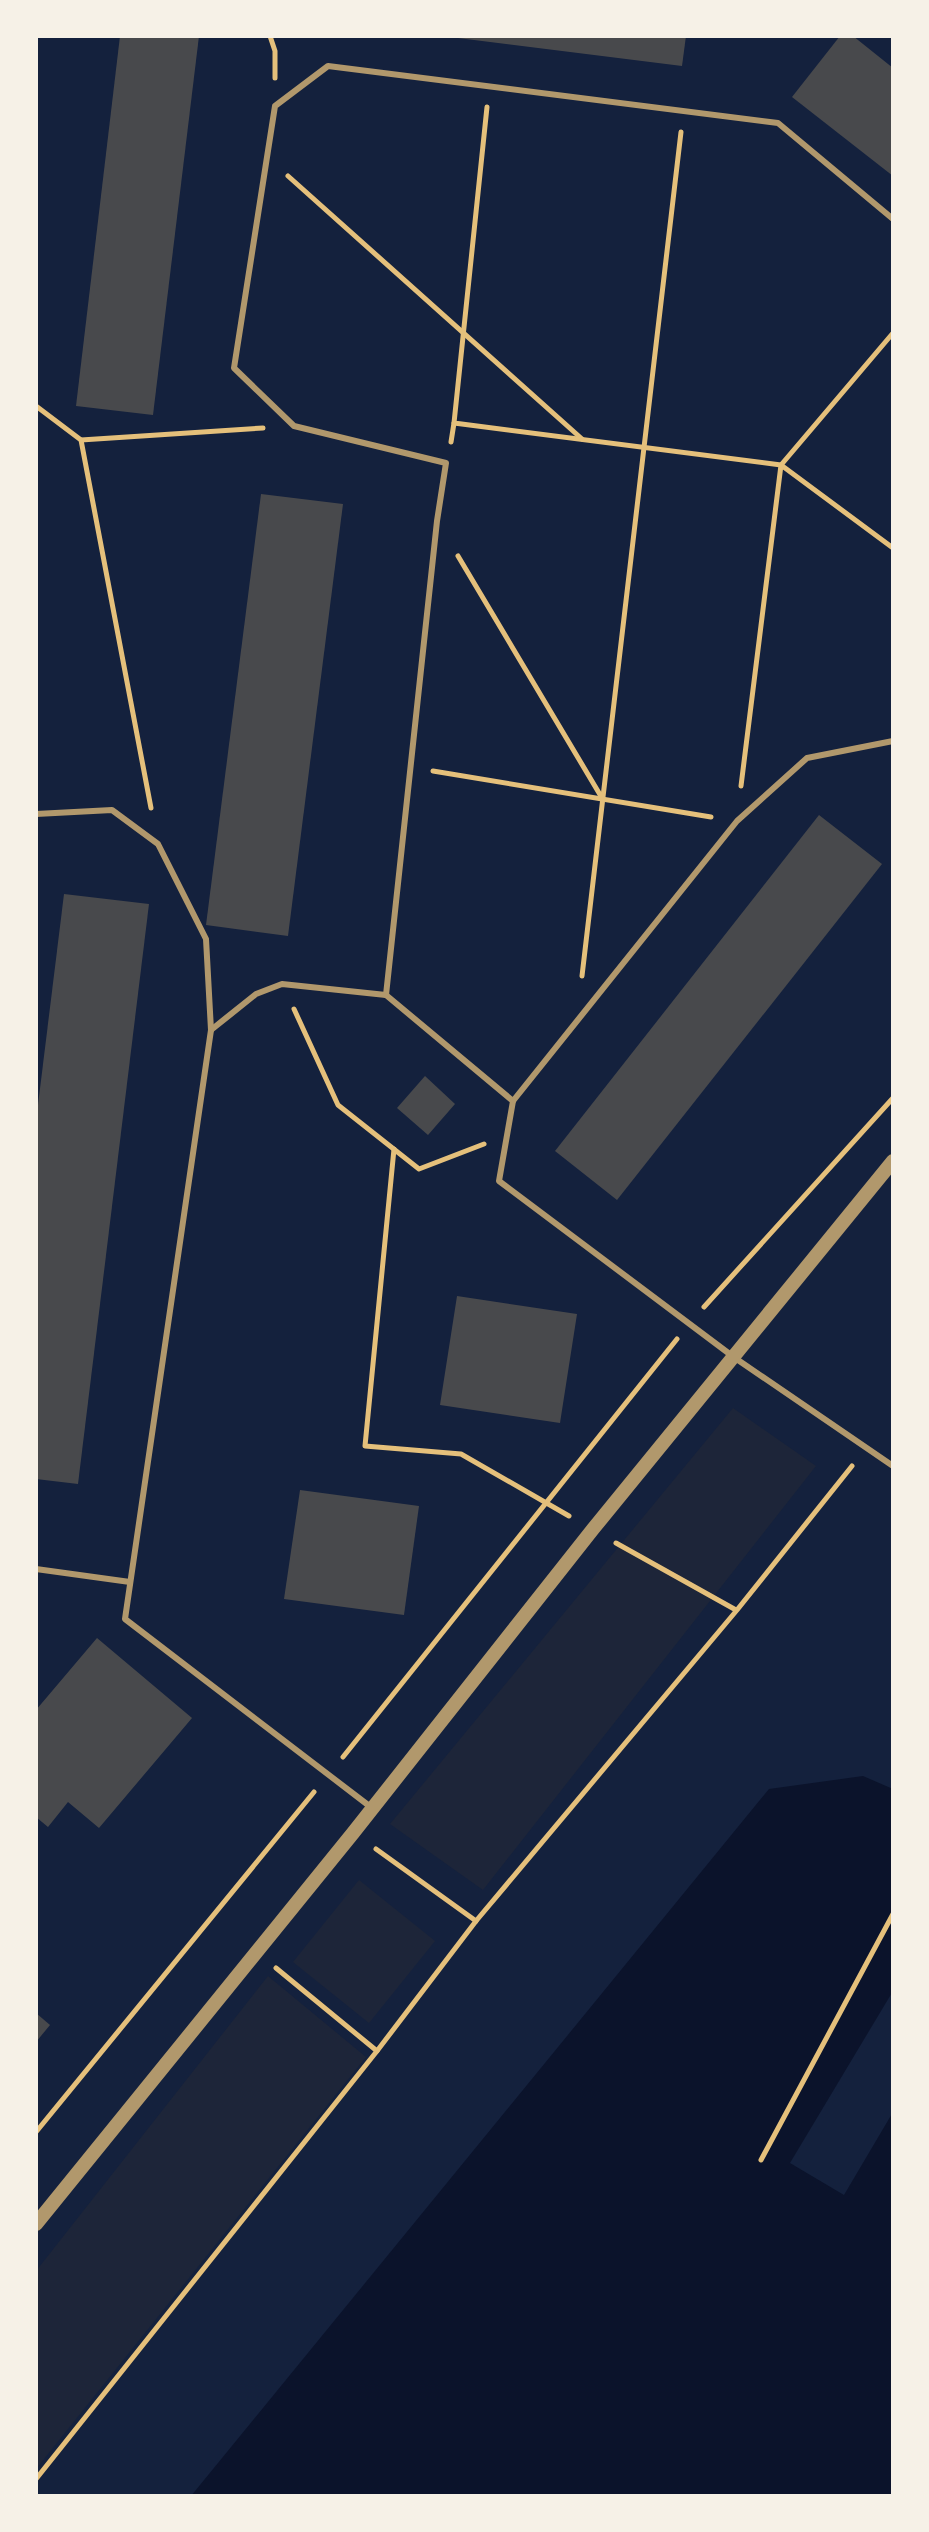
<svg xmlns="http://www.w3.org/2000/svg" width="929" height="2532" font-family="'IBM Plex Sans',sans-serif">
<rect width="100%" height="100%" fill="#14213d"/>
<g fill="#1d2539">
<polygon points="733,1408 816,1466 483,1890 390,1824"/>
<polygon points="359,1880 435,1941 369,2023 293,1962"/>
<polygon points="268,1976 366,2057 36,2469 36,2271"/>
</g>
<polygon fill="#0b132b" points="863,1776 893,1789 893,2496 191,2496 769,1789"/>
<polygon fill="#14213d" points="893,1991 893,2112 844,2195 790,2163"/>
<g fill="#48494c">
<polygon points="120,36 199,36 153,415 76,406"/>
<polygon points="442,36 686,36 682,66"/>
<polygon points="840,36 853,36 893,68 893,176 792,97"/>
<polygon points="261,494 343,504 288,936 206,925"/>
<polygon points="819,815 882,864 617,1200 555,1151"/>
<polygon points="64,894 149,904 78,1484 36,1479 36,1121"/>
<polygon points="425,1076 455,1104 428,1135 397,1108"/>
<polygon points="457,1296 577,1314 560,1423 440,1405"/>
<polygon points="300,1490 419,1506 404,1615 284,1599"/>
<polygon points="97,1638 192,1718 99,1828 68,1802 48,1827 36,1817 36,1710"/>
<polygon points="36,2013 50,2025 36,2042"/>
</g>
<g fill="none" stroke-linecap="round" stroke-linejoin="round">
<g stroke="#e5c07b" stroke-width="5">
<polyline points="270,36 275,51 275,78"/>
<polyline points="487,107 454,423 781,465 893,548"/>
<polyline points="288,176 582,439"/>
<polyline points="36,406 81,440 151,808"/>
<polyline points="81,440 263,428"/>
<polyline points="451,442 454,423"/>
<polyline points="458,556 602,798"/>
<polyline points="433,771 711,817"/>
<polyline points="741,786 781,465 893,333"/>
<polyline points="582,976 681,132"/>
<polyline points="294,1009 338,1105 419,1169 484,1144"/>
<polyline points="394,1149 365,1446 461,1454 569,1516"/>
<polyline points="704,1307 893,1098"/>
<polyline points="616,1543 736,1610"/>
<polyline points="343,1757 677,1339"/>
<polyline points="376,1849 476,1921"/>
<polyline points="276,1968 377,2051"/>
<polyline points="36,2132 314,1792"/>
<polyline points="761,2160 893,1914"/>
<polyline points="36,2479 377,2051 476,1921 737,1610 852,1466"/>
</g>
<g stroke="#b1986c" stroke-width="6">
<polyline points="893,741 807,758 737,821 513,1101 499,1181 735,1358 893,1466"/>
<polyline points="36,814 112,810 158,844 206,939 211,1030"/>
<polyline points="386,995 437,521 446,463 294,426 234,368 275,106 328,66 778,123 893,219"/>
<polyline points="36,1569 130,1582"/>
<polyline points="372,1808 125,1619 211,1030 256,994 282,984 386,995 513,1101"/>
</g>
<polyline stroke="#b1986c" stroke-width="14" points="36,2224 353,1833 593,1529 893,1161"/>
</g>
<rect width="929" height="2532" fill="none" stroke="#f6f1e7" stroke-width="76"/>
</svg>
